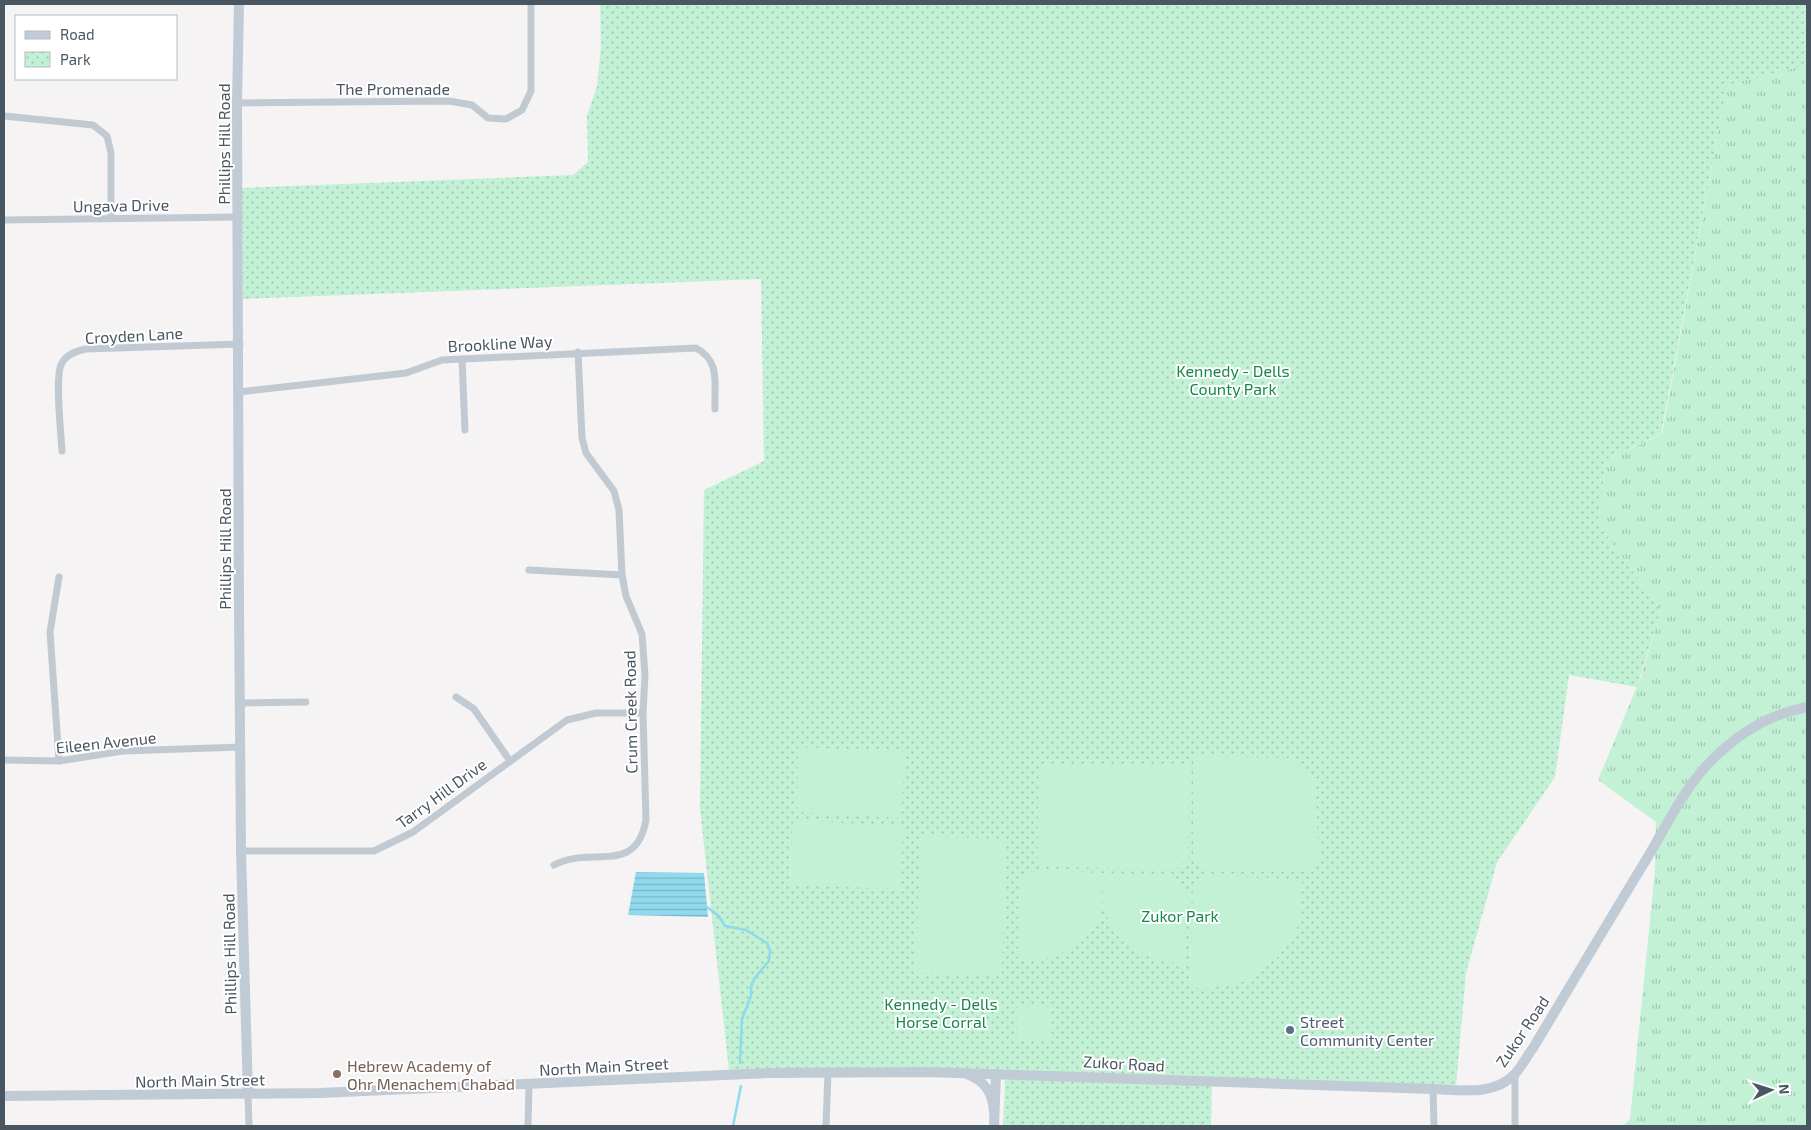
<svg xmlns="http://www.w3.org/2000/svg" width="1811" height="1130" font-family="'Exo 2',sans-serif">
<defs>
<pattern id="grass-tufts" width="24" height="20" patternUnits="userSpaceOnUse" patternTransform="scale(1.25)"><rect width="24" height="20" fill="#c3f1d5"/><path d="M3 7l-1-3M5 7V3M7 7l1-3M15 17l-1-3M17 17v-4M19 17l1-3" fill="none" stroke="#a0c6b0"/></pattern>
<pattern id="park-dots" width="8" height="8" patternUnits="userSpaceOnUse" patternTransform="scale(1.25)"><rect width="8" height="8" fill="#c3f1d5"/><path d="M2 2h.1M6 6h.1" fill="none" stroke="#a0c6b0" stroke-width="1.8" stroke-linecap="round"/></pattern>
<pattern id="water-rules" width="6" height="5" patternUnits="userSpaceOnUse" patternTransform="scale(1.25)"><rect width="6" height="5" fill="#90daee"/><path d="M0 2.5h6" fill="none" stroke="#78b4c4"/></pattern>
</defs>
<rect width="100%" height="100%" fill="#f5f3f3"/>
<polygon fill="url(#grass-tufts)" points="1807,65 1807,1126 1623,1126 1630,1119 1655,871 1656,822 1598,780 1641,677 1661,610 1598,524 1606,460 1662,434 1727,84"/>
<g fill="url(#park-dots)">
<polygon points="600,4 1807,4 1807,65 1727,85 1661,434 1606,460 1598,524 1661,610 1637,687 1569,675 1555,777 1497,862 1466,973 1456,1086 1013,1073 729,1070 700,809 704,490 764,461 761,279 243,299 242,188 573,175 588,162 587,116 597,86 601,45"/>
<polygon points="1005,1078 1212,1083 1211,1126 1003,1126"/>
</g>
<g fill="#c3f1d5">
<polygon points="798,747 905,752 901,818 797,812"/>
<polygon points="1193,756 1289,758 1315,782 1319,859 1313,872 1206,872 1193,859"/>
<polygon points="1039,764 1189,765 1188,859 1175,870 1037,866"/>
<polygon points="793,820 904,826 899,889 789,885"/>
<polygon points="921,836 1006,839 1002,974 915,973"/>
<path d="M1034 870 1174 876 1189 892 1184 965C1147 960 1116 947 1104 908 1102 901 1104 892 1102 885 1102 893 1104 904 1101 912 1088 948 1055 962 1018 960L1019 883Z"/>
<polygon points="1203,876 1303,879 1298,926 1279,956 1246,981 1204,989 1190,987 1193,884"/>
<polygon points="1017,1007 1051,1007 1050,1040 1017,1039"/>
</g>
<polygon fill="url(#water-rules)" points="636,872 704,873 708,917 628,915"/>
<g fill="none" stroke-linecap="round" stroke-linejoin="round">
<g stroke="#90daee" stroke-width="2.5">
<polyline points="707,907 719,916 725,926 746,930 767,943 770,950 769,961 754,979 751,987 751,996 742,1019 740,1063"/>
<polyline points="733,1126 741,1086"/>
</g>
<g stroke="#c1cad2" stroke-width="7">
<polyline points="237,103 449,101 472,105 488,118 506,119 522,110 531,91 531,4"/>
<polyline points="4,116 93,125 107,136 111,153 111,218"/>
<polyline points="4,220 239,217"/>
<polyline points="462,359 465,430"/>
<path d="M239 392 406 373 442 360 696 348C721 361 714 384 715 409"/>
<path d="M62 451C61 434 55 378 61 365 65 355 76 351 86 349L240 344"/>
<polyline points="529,570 622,575"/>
<polyline points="59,577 50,632 59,761"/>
<polyline points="456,697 474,709 510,761"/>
<polyline points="240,703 306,702"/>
<polyline points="4,760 59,761 123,751 241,747"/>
<polyline points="241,851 374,851 413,832 567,720 596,713 643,713"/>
<path d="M554 865C590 845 636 877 646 820L643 713 645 675 642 634 626 596 622 575 619 510 614 491 586 453 582 438 578 352"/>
<polyline points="1433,1089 1434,1126"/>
<polyline points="248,1095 249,1126"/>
<polyline points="528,1126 529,1085"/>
<polyline points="826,1126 828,1073"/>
<polyline points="1515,1126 1515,1074"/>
</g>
<g stroke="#c1cbd6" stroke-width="10">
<polyline points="239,4 237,103 239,609 241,851 248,1095"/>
<path d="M969 1075C986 1082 993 1094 994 1112"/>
<path d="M4 1096 320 1093 770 1073 926 1072 1433 1089C1461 1090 1494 1096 1515 1074 1522 1066 1527 1056 1533 1048 1571 985 1608 922 1646 860 1666 827 1685 786 1713 759 1739 733 1771 714 1807 707"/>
<polyline points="994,1126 996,1074"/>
</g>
</g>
<circle fill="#5c6f8a" stroke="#fff" stroke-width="2" cx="1290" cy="1030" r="5"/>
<circle fill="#8d6e63" stroke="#fff" stroke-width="2" cx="337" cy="1074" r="5"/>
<g text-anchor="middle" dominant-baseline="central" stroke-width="4" stroke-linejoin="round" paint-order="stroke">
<g font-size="16" fill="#4a5661" stroke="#fff">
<text x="393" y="88">The Promenade</text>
<text transform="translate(223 144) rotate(-90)">Phillips Hill Road</text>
<text transform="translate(121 205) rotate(-1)">Ungava Drive</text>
<text transform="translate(134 335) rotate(-3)">Croyden Lane</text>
<text transform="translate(500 343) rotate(-3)">Brookline Way</text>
<text transform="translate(224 549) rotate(-90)">Phillips Hill Road</text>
<text transform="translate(630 712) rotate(-91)">Crum Creek Road</text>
<text transform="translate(106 742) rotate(-6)">Eileen Avenue</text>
<text transform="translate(441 793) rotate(-36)">Tarry Hill Drive</text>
<text transform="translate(229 954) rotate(-91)">Phillips Hill Road</text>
<text transform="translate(1522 1031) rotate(-56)">Zukor Road</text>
<text transform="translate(1124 1063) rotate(3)">Zukor Road</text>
<text transform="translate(604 1066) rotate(-3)">North Main Street</text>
<text transform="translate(200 1080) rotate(-1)">North Main Street</text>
</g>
<g font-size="16" fill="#17864f" stroke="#fff">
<text x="1233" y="370">Kennedy - Dells<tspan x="1233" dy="18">County Park</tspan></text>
<text x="1180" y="915">Zukor Park</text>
<text x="941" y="1003">Kennedy - Dells<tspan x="941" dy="18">Horse Corral</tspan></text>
</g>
<g font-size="16" fill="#4e5e75" stroke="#fff" text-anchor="start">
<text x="1300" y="1021">Street<tspan x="1300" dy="18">Community Center</tspan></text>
</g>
<g font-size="16" fill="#785e54" stroke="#fff" text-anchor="start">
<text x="347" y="1065">Hebrew Academy of<tspan x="347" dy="18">Ohr Menachem Chabad</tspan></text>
</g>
</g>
<rect width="1811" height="1130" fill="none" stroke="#4a5661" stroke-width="10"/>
<rect x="15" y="15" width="162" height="65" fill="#ffffff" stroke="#b7bbc0"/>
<rect x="25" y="31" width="25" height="8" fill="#c1cbd6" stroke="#b7bbc0"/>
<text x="60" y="40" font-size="15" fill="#4a5661">Road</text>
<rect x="25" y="52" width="25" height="15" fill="url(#park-dots)" stroke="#b7bbc0"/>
<text x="60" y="65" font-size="15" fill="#4a5661">Park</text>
<g transform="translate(1771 1090) rotate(86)" stroke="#ffffff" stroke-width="4" paint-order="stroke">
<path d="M0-4L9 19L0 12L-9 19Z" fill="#4a5661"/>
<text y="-8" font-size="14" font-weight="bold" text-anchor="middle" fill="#4a5661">N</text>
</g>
</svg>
